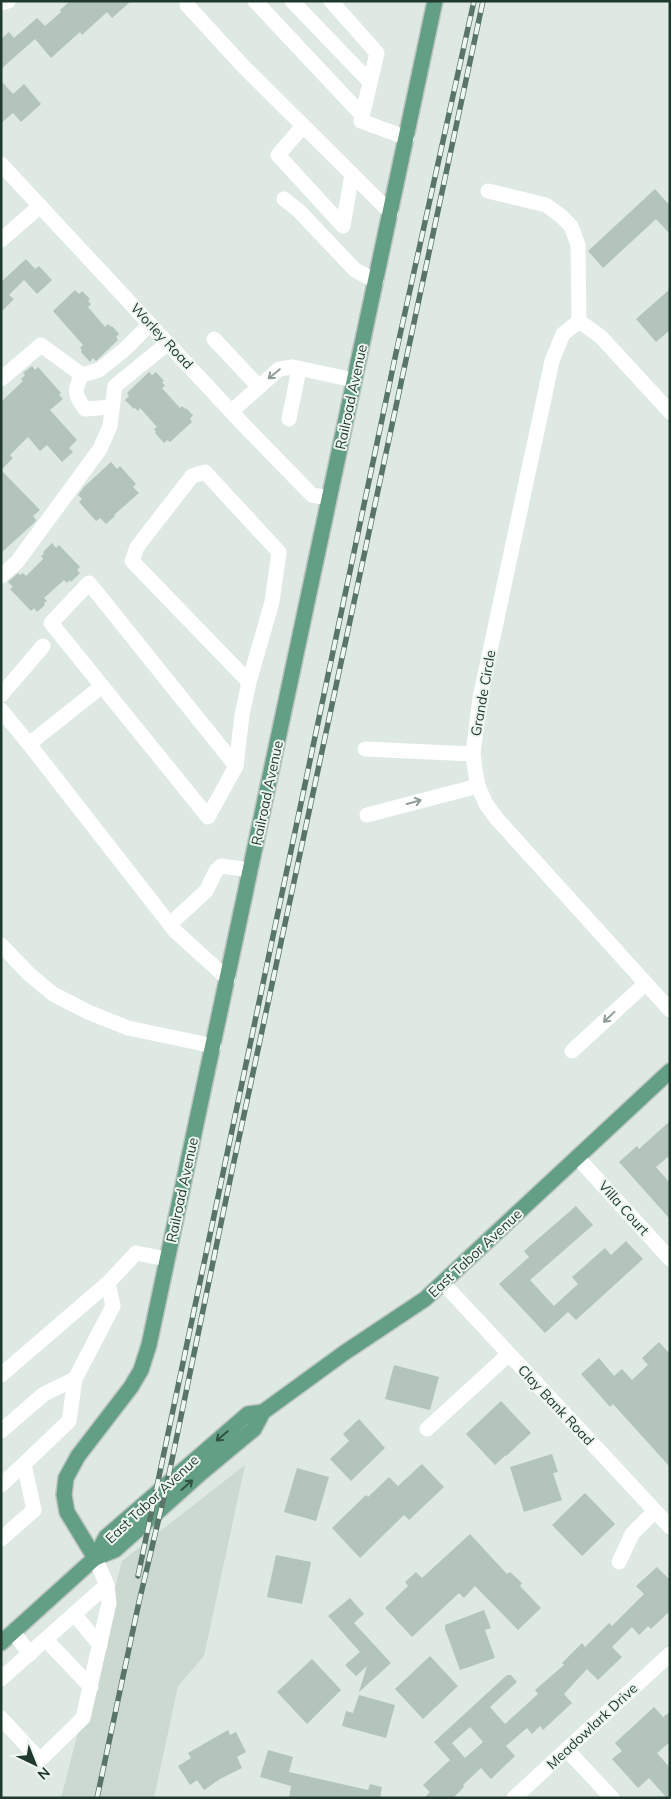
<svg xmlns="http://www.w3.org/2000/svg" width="671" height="1799" font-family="Mulish,sans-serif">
<rect width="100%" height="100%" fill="#dde9e2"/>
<polygon fill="#ccd9d0" points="245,1465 204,1656 178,1686 154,1798 61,1798 122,1561"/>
<g fill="#b3c4ba" fill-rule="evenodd">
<polygon points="70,1 131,1 112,18 107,12 82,35 80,32 51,58 35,39 1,69 1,39 9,32 14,38 37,18 45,26 61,12 60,10"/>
<polygon points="1,81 13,94 24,84 41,104 21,122 13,113 1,123"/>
<polygon points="655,189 670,206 670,234 656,219 603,268 588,251"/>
<polygon points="26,259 35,269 39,266 52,280 37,294 24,280 9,295 14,299 1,312 1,282"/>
<polygon points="670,289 670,330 656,342 636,319"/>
<polygon points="75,290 79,294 82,291 90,299 88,301 91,304 88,307 105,327 108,324 111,327 112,326 119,334 116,337 118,340 96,361 93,358 90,362 81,352 82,350 80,348 83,345 53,311"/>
<polygon points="32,366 35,370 38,367 61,393 59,395 63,399 50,410 77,440 69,448 73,452 62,462 47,445 40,451 28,437 10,455 13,458 1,470 1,402 23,381 21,379 25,375 23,373"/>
<polygon points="149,372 152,375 156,372 164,381 162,382 165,386 162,388 180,408 182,406 185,409 186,408 193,415 190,419 192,422 170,442 167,440 164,443 155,433 156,432 154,429 157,427 140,408 138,411 135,408 134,409 125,400 129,396 127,393"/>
<polygon points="111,462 117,469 120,466 136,484 133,487 139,493 114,515 115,516 106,524 100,518 96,521 79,502 82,499 78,495 84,487"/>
<polygon points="1,470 40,510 33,516 36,520 35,522 1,553"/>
<polygon points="52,543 56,548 59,545 80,567 77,570 80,573 71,582 70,580 67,583 64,580 44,598 47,601 44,603 45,605 37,612 34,608 31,611 10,589 13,587 8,582 18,573 20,575 23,573 26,576 43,559 41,556 44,554 43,552"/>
<polygon points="670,1121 670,1155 656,1167 670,1183 670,1219 619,1162 637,1146 639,1149"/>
<polygon points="576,1206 593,1225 530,1280 554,1306 578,1284 572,1277 605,1248 611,1255 626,1241 643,1259 576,1320 568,1312 545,1333 499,1284 529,1257 524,1251"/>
<polygon points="659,1342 670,1354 670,1467 613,1404 610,1407 581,1374 599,1358 614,1376 622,1369 632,1380 648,1365 642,1358"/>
<polygon points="394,1365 439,1377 430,1410 385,1399"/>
<polygon points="501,1401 531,1433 506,1456 506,1455 495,1465 466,1434"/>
<polygon points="359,1419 385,1448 351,1481 330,1459 349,1441 343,1434"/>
<polygon points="552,1454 558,1472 553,1473 562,1500 524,1512 510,1467"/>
<polygon points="422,1464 444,1487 409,1520 404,1515 360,1558 332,1528 366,1495 368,1497 389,1477 398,1486"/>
<polygon points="297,1468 329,1477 316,1521 284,1512"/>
<polygon points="585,1493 615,1524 582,1556 552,1525"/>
<polygon points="470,1534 507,1574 510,1572 522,1583 520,1586 541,1608 518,1630 475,1586 464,1598 459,1593 412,1637 385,1608 408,1586 405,1582 416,1572 422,1578"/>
<polygon points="276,1555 311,1562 302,1604 267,1597"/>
<path d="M657 1567 670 1580V1611L651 1629 648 1626 639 1635 632 1627 612 1647 622 1657 598 1680 587 1669 564 1694 572 1703 543 1730 540 1726 532 1734 527 1728 506 1746 515 1756 491 1779 481 1768 463 1785 464 1787 453 1798H424L430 1792 423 1785 450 1760 434 1742 507 1675H511L517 1682 490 1707 505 1724 538 1694 535 1690 564 1665 562 1663 582 1643 585 1647 609 1623 612 1626 644 1594 636 1586ZM470 1727 483 1742 465 1758 452 1743Z"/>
<polygon points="350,1598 364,1614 354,1623 391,1663 359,1692 367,1666 356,1676 345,1665 360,1652 328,1616"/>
<polygon points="484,1610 491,1628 485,1630 495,1658 460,1670 445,1629 445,1625"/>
<polygon points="430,1656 458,1686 423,1719 395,1689"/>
<polygon points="312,1659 341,1690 307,1724 277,1692"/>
<polygon points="359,1695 395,1705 386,1738 342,1726 346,1711 353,1713"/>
<polygon points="654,1707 663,1717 670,1712 670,1742 657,1753 670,1768 670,1798 667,1798 649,1778 638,1788 612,1759 622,1751 615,1743"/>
<polygon points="228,1730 230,1735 236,1732 246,1752 237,1757 242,1768 220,1779 204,1790 197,1780 190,1785 178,1766 191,1758 188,1753"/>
<polygon points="268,1750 293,1757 289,1772 368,1790 370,1784 382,1787 380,1798 289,1798 291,1786 260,1777"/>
</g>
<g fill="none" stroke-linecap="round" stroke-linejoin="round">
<g stroke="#bcc4c0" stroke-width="18">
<g id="major">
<polyline points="95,1558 67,1512 64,1495 66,1478 78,1456 131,1387 141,1370 149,1345 435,1"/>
<polyline points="95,1558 115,1550 201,1473 254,1429 263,1412 344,1353 425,1299 670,1071"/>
<polyline points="1,1643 95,1558 106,1537 248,1414 263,1412"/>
</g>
</g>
<g stroke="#fff" stroke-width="15">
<polyline points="255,1 362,115"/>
<polyline points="292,1 370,82"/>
<polyline points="331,1 377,53 361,121 407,138"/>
<polyline points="1,3 8,1"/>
<polyline points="187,5 244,67 391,213"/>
<polyline points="303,126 278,155 343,226 352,174"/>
<polyline points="1,164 238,419 312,495 329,498"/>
<polyline points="488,191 546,205 561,216 571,226 578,245 579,321"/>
<polyline points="284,199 299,211 355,270 376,281"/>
<polyline points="1,240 40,206"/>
<polyline points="214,339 259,387"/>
<path d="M82 375C73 391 75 395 85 409L112 407"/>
<polyline points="1,379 41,345 82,375 99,370 124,350 150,324"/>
<polyline points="232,411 279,369 293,367 354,380"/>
<polyline points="670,412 601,337 579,321 563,334 552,361 480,698 473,754 475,770 478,786 486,804 497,819 670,1010"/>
<polyline points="289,419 299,369"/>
<polyline points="1,576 17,562 100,449 110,426 115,386 168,343"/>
<polyline points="102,686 208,817 236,766 89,583 51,623 102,686 29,744 175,931 228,979"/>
<polyline points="1,695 43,646"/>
<polyline points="1,710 29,744"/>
<polyline points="365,749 473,754"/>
<polyline points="236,766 242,715 249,682 132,561 137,547 192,476 205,472 279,552 272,602 249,682"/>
<polyline points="367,815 478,786"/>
<polyline points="170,924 206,891 216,871 221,866 250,870"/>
<polyline points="1,945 29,974 53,994 88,1012 128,1028 214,1046"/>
<polyline points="572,1051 645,984"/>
<polyline points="578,1158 670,1259"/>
<polyline points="443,1283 670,1527"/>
<polyline points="1,1375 108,1283 136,1253 167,1259"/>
<polyline points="427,1429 509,1354"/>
<polyline points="1,1431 44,1394 75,1379"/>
<polyline points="1,1485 24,1464"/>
<polyline points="1,1539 34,1510 24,1464 69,1421 75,1379 113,1306 108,1283"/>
<polyline points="619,1562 632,1534 655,1511"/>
<polyline points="13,1632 30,1654"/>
<polyline points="46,1640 91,1687"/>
<polyline points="100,1645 74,1614 107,1585"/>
<polyline points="1,1679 74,1614"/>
<polyline points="1,1718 40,1760 83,1718 109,1603 107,1585 95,1558"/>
<polyline points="567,1750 612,1798"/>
<polyline points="514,1798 670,1654"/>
</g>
<use href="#major" stroke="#629f84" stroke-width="15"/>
<g stroke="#597568" stroke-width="5.5">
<g id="rail">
<polyline points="138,1576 396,353 474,1"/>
<polyline points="97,1798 139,1602 167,1484 230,1180 483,1"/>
</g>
</g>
<use href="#rail" stroke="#eef6f0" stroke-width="4" stroke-dasharray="11" stroke-linecap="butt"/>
</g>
<defs><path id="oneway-shaft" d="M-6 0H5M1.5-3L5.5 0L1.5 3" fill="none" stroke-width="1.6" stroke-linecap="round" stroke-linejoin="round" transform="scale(1.25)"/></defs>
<g stroke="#8f9c96">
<use href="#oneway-shaft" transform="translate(274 374) rotate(141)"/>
<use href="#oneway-shaft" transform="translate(414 802) rotate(-15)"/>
<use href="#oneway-shaft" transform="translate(609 1017) rotate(137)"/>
</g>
<g stroke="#305243">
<use href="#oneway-shaft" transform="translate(222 1436) rotate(140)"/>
<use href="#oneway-shaft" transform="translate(187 1485) rotate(-42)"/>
</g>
<g text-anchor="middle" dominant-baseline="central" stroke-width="4" stroke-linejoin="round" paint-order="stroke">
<g font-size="14" fill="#1f392d" stroke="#eef6f0">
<text transform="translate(162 336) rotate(47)">Worley Road</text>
<text transform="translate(351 397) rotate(-78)">Railroad Avenue</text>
<text transform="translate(483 693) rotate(-80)">Grande Circle</text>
<text transform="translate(267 793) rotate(-78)">Railroad Avenue</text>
<text transform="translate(182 1190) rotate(-78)">Railroad Avenue</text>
<text transform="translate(624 1208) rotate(48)">Villa Court</text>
<text transform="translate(475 1253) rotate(-43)">East Tabor Avenue</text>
<text transform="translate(556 1405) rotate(47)">Clay Bank Road</text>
<text transform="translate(152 1499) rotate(-43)">East Tabor Avenue</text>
<text transform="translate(592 1726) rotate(-43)">Meadowlark Drive</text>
</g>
</g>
<rect width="671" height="1799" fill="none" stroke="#1f392d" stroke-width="5"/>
<g transform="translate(35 1764) rotate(137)" stroke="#eef6f0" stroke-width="4" paint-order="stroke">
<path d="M0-4L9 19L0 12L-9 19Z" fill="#1f392d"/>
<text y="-8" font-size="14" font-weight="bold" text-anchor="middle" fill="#1f392d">N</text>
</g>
</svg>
